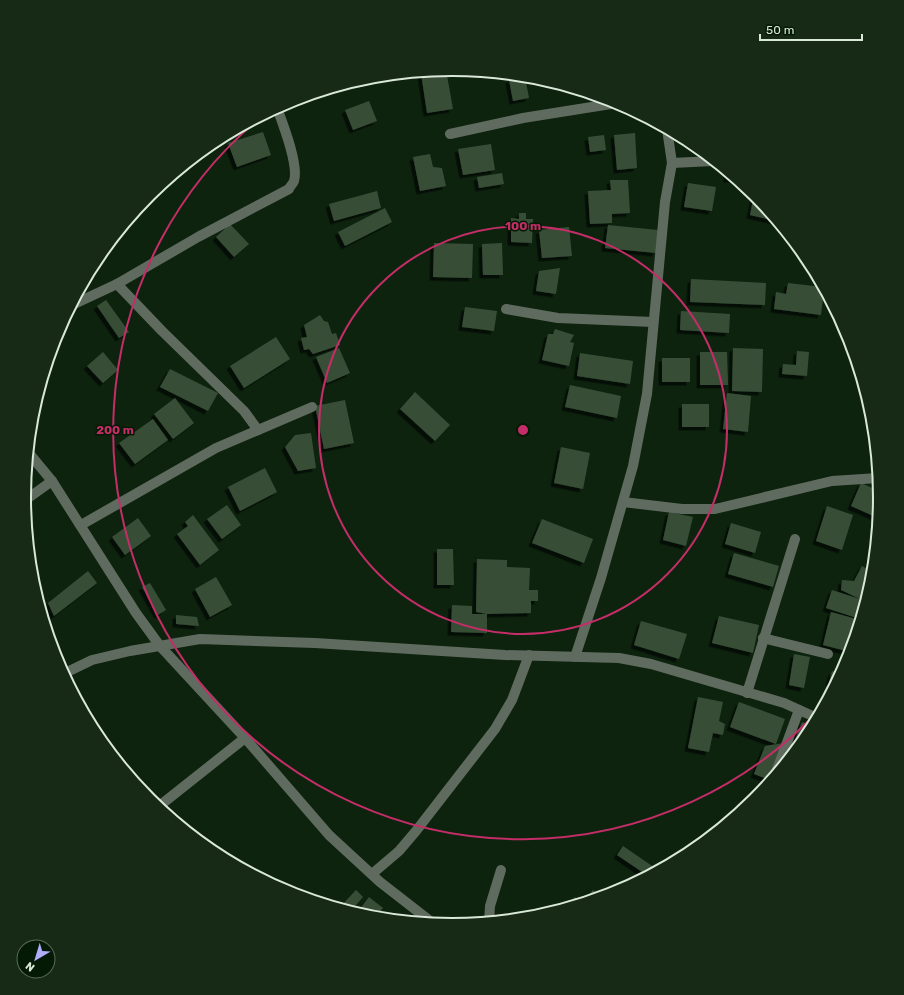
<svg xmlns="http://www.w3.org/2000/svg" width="904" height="995" font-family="Rubik,sans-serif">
<defs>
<filter id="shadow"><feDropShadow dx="-3.5" dy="3.5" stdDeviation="0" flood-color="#0009"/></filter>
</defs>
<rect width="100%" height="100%" fill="#0d230e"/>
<g fill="#374e36" filter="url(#shadow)">
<polygon points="446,70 453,109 427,113 421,73"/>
<polygon points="525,77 529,98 513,101 509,80"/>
<polygon points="369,101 377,121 353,130 345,110"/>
<polygon points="263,132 271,155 237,167 228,143"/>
<polygon points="635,133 637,168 617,170 614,135"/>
<polygon points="604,135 606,150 590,152 588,137"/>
<polygon points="491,144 495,170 463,175 458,149"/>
<polygon points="430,154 433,167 442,168 446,186 420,191 413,157"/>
<polygon points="727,172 735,179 727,179"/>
<polygon points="502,173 504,184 479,188 477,177"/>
<polygon points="610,180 628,180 630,213 612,214 612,223 590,224 588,191 611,190"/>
<polygon points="688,183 716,187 712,211 684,207"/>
<polygon points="377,191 381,208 334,221 329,204"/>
<polygon points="754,195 755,195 776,221 750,215"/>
<polygon points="385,208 392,222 345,246 338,232"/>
<polygon points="519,213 526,213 526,219 533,219 532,243 511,242 511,218 519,219"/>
<polygon points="230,224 249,244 234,257 216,237"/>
<polygon points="608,225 658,230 656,253 605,248"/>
<polygon points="569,227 572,256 542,258 539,230"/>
<polygon points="434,243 473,244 472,278 433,277"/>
<polygon points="502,243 503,275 483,275 482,244"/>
<polygon points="560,268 556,294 536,291 539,271"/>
<polygon points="691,279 766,283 765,305 690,302"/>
<polygon points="788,283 822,287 824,290 821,315 774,309 776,292 786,294"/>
<polygon points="106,300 129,332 119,338 97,306"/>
<polygon points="465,307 497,311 494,331 462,327"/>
<polygon points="681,311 730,314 729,333 680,330"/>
<polygon points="320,315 324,321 328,322 332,334 336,333 340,345 313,354 309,349 304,350 301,338 307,337 304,325"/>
<polygon points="555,329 574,335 570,342 574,343 569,366 542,360 548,334 553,334"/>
<polygon points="276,337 290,359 244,388 230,366"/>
<polygon points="339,348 350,373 327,383 316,357"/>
<polygon points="733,348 763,349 762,392 732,391"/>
<polygon points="797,351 809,352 807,376 782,374 783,364 796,365"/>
<polygon points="103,352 118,370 103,383 87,366"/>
<polygon points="700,352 727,352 728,385 700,385"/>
<polygon points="580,353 633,361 630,384 577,376"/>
<rect x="662" y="358" width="28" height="24"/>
<polygon points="170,369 218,393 208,411 160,387"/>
<polygon points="570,385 621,396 617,418 565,407"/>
<polygon points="415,392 450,425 435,441 400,409"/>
<polygon points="727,393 751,396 748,432 723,429"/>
<polygon points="175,398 194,423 173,439 154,414"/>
<polygon points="345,400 354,443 324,449 315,406"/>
<rect x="682" y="404" width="27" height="23"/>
<polygon points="153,419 168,440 135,464 119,443"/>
<polygon points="311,433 316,468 298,471 285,447 295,435"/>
<polygon points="561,447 590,453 583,489 554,483"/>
<polygon points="265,468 277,492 240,511 228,487"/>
<polygon points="861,483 879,491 878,518 851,506"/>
<polygon points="227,505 241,525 222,539 207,519"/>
<polygon points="827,506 853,515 842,550 816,541"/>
<polygon points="669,512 693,517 686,546 663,540"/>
<polygon points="193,515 219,550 200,565 177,534 188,526 185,522"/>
<polygon points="138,518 151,536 125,555 112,537"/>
<polygon points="542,519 593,539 584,563 532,543"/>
<polygon points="731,523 761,532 755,553 725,544"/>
<polygon points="437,549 453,549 454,585 437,585"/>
<polygon points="734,553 779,566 773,587 728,574"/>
<polygon points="477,559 507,560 507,567 530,568 529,590 538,590 538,601 531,601 531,613 487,614 476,612"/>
<polygon points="862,566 873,572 860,599 841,590 842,580 854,581"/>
<polygon points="88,571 97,583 54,616 48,603"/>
<polygon points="216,577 232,605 210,617 195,589"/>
<polygon points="150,583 166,610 158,615 142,587"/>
<polygon points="832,590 866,601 860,619 826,608"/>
<polygon points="452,605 472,606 472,614 487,614 487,633 451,632"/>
<polygon points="831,612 860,620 850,652 823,645"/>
<polygon points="176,615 197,617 199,626 176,624"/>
<polygon points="719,616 759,625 753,653 712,643"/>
<polygon points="641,621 687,634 679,659 634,645"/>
<polygon points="794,654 810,657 804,688 789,685"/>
<polygon points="832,671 841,674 835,685 829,683"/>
<polygon points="698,697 723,702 719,721 725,724 723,735 713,733 709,752 688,748"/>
<polygon points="739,702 785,719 776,744 730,727"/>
<polygon points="802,722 813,726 808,735 792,754 790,753"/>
<polygon points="784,743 770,780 754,774 765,746"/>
<polygon points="623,846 658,870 648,876 617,855"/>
<polygon points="356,890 363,897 350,912 339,908"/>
<polygon points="593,890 602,897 565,908 575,897 582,903"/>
<polygon points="369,897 383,908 375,918 369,917 359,910"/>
</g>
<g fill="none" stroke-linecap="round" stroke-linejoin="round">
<g stroke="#606b60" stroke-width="10">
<polyline points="450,134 523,118 617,103"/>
<polyline points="672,163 713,161"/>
<polyline points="117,284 162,331 244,411 258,430"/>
<path d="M72 305 117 284 198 237 289 189C290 186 293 184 294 181 299 165 283 124 277 108"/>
<polyline points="506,309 558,318 653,322"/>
<polyline points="28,452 52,481 136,613 160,646 245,738 329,835 380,882 434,924"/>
<polyline points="24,501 52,481"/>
<polyline points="623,502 682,509 715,509 832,481 878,478"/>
<polyline points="81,525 216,448 312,407"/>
<polyline points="763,638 828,654"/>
<polyline points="575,657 601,578 633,466 647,394 665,202 672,163 667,129"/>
<polyline points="63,674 92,660 130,651 200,639 315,643 505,655 619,658 651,664 784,703 817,718"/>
<polyline points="747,693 795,539"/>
<polyline points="775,775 799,710"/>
<polyline points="158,807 245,738"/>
<polyline points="372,874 399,851 416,831 495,729 512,700 529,655"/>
<polyline points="489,922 490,906 501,870"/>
</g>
</g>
<g fill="none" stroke="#c42d68" stroke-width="2">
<circle cx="523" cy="430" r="204"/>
<path d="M821 708A408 408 0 1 1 261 117"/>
</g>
<path d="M0 0H904V995H0ZM31 497a421 421 0 1 1 842 0a421 421 0 1 1-842 0Z" fill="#162a16" fill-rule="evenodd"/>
<path fill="none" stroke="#dae8d9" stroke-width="2" d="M31 497a421 421 0 1 1 842 0a421 421 0 1 1-842 0Z"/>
<circle cx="523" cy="430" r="6" fill="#c42d68" stroke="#051a05" stroke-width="2"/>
<g font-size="12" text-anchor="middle" font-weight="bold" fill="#c42d68" stroke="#051a05" stroke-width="3" stroke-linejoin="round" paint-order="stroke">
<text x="523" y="230">100 m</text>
<text x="115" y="434">200 m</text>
</g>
<g transform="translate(36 959) rotate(218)"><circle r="19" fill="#051a05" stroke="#5a6c5a"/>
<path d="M0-3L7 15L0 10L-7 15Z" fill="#b0aefa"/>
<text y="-6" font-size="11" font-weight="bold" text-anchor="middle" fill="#dae8d9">N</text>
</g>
<path d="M760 34v6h102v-6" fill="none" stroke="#dae8d9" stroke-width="2"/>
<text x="766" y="34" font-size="12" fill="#dae8d9" stroke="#051a05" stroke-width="3" paint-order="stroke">50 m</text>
</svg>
